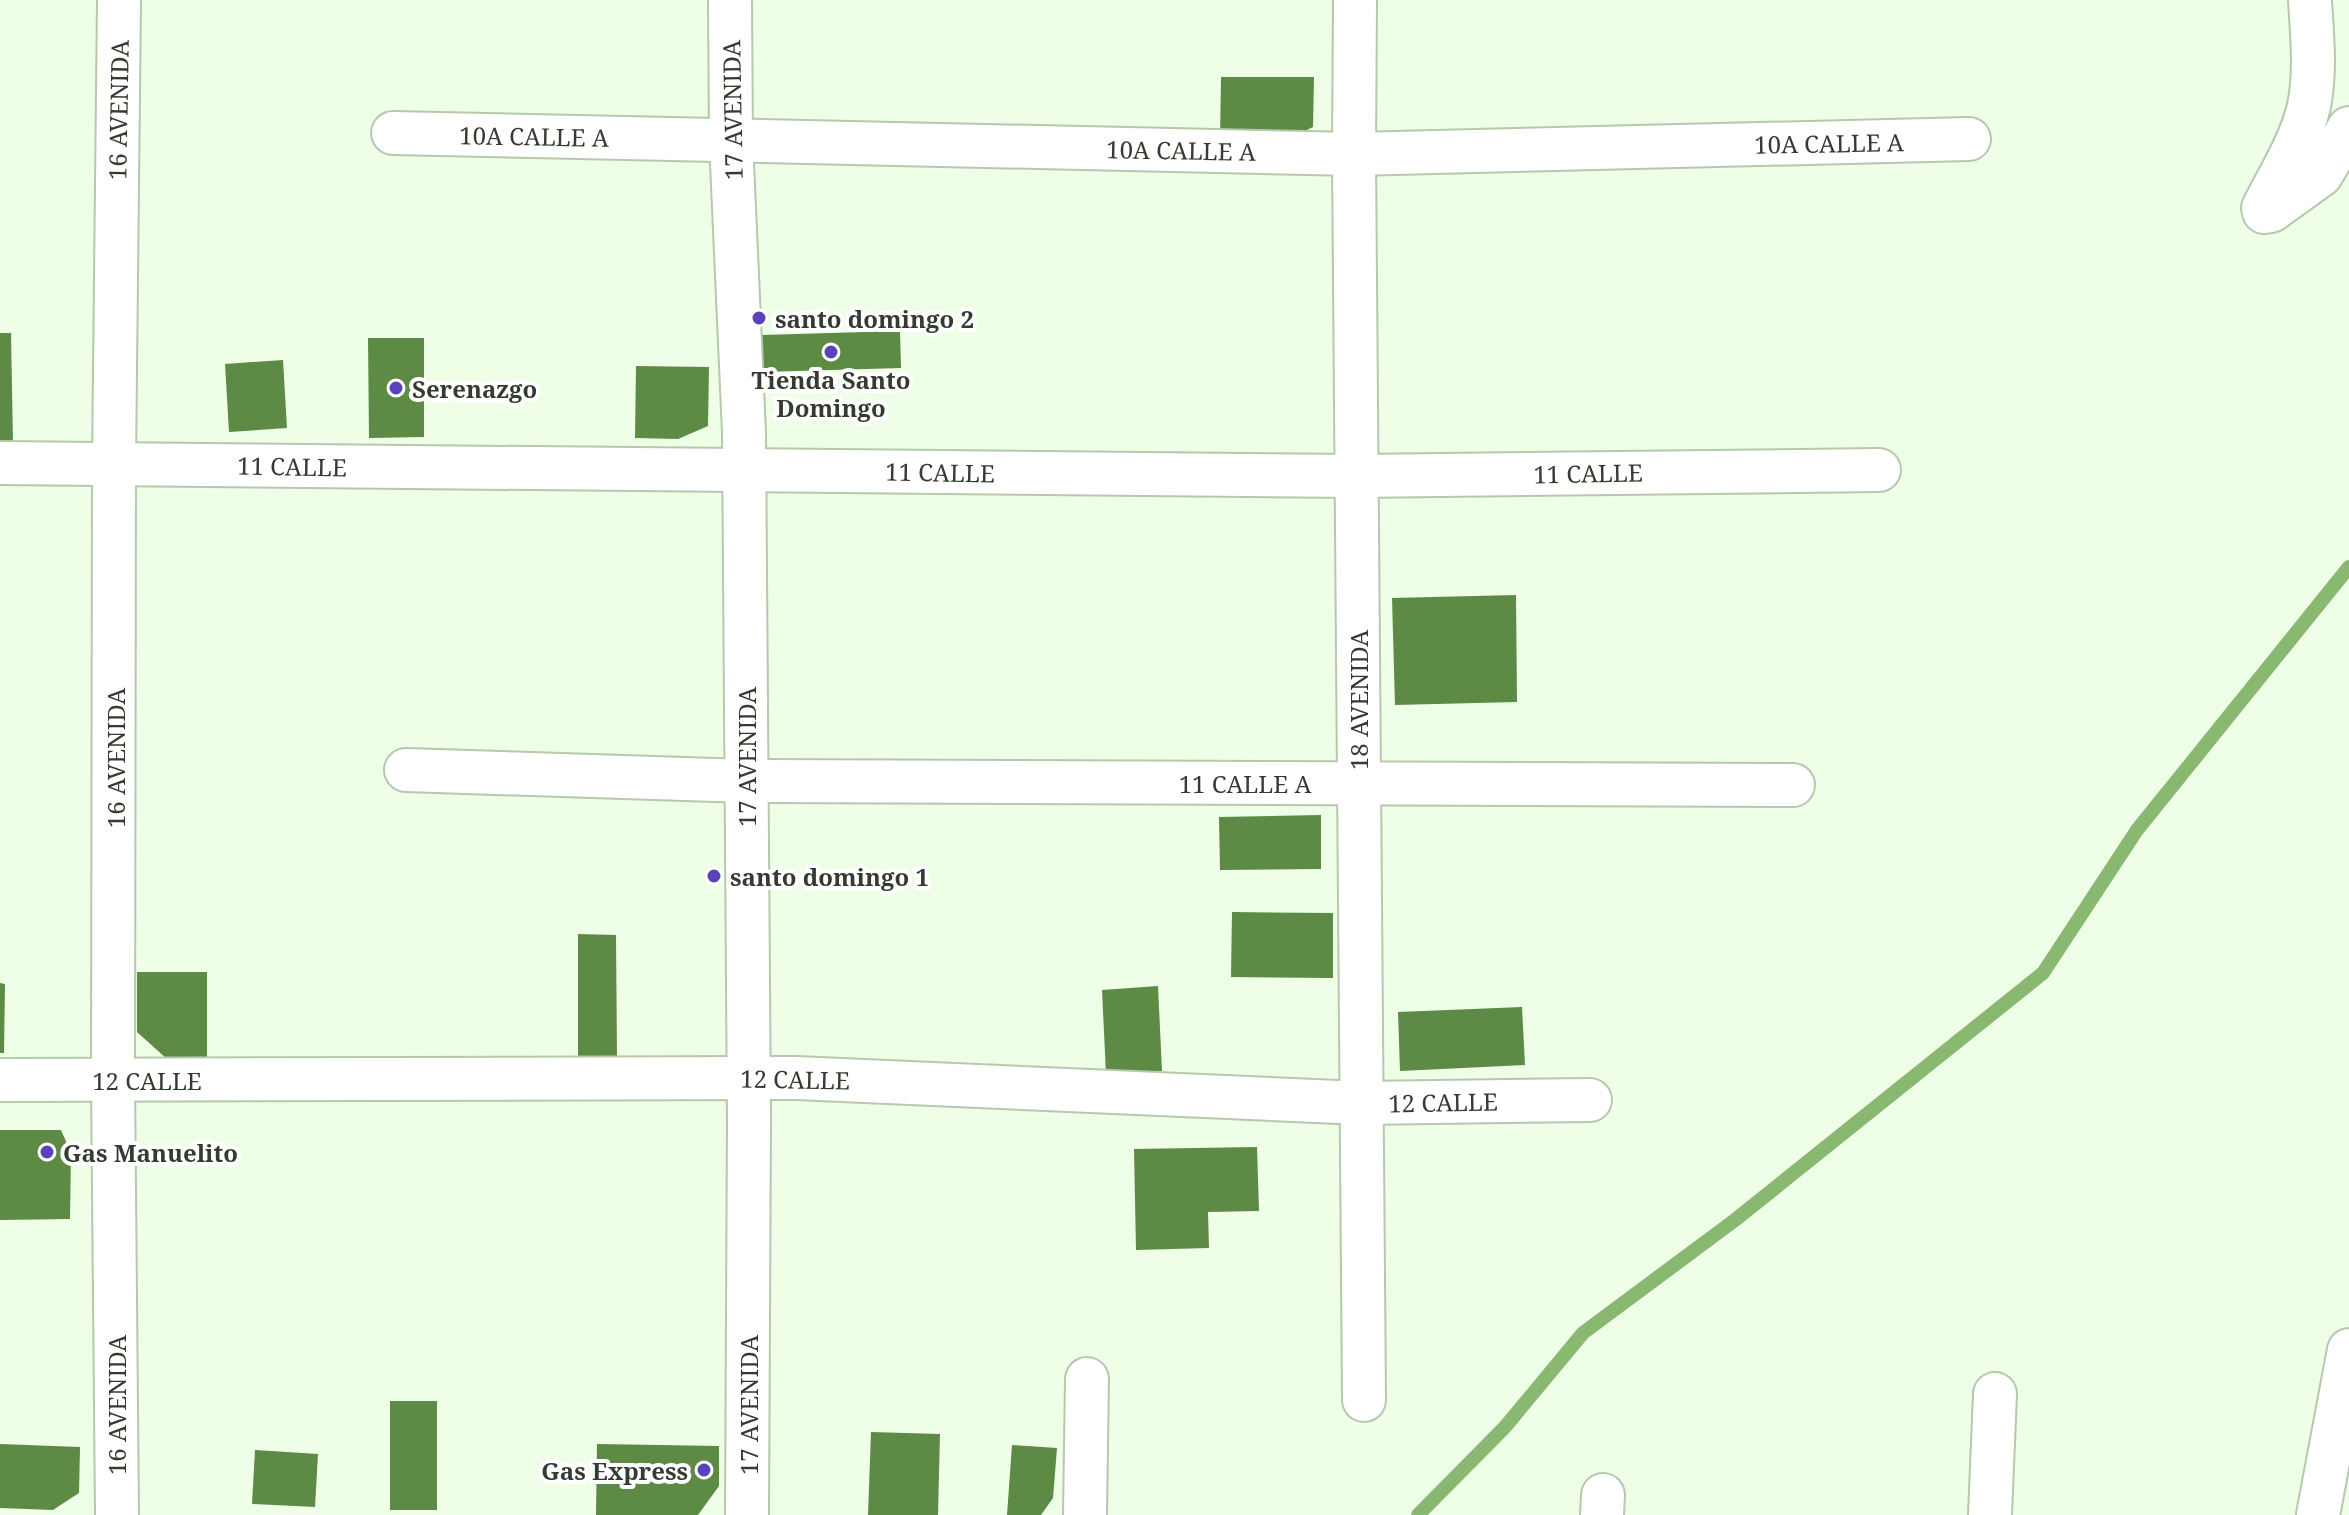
<svg xmlns="http://www.w3.org/2000/svg" width="2349" height="1515" font-family="'Noto Serif',serif">
<rect width="100%" height="100%" fill="#eefee7"/>
<g fill="none" stroke-linecap="round" stroke-linejoin="round">
<polyline stroke="#89b870" stroke-width="14" points="1418,1515 1505,1427 1583,1333 1735,1220 2043,973 2137,830 2349,567"/>
</g>
<g fill="#5d8a45">
<polygon points="1221,77 1314,77 1313,127 1282,142 1220,141"/>
<polygon points="900,331 901,368 762,372 761,335"/>
<polygon points="0,333 11,333 13,443 0,444"/>
<polygon points="368,338 424,338 424,437 369,438"/>
<polygon points="283,360 287,428 229,432 225,364"/>
<polygon points="636,366 709,367 708,426 678,439 635,438"/>
<polygon points="1516,595 1517,702 1395,705 1392,598"/>
<polygon points="1321,815 1321,869 1220,870 1219,817"/>
<polygon points="1232,912 1333,913 1333,978 1231,977"/>
<polygon points="578,934 616,935 617,1058 578,1058"/>
<polygon points="137,972 207,972 207,1059 167,1059 137,1032"/>
<polygon points="0,983 5,984 4,1053 0,1053"/>
<polygon points="1158,986 1162,1071 1106,1074 1102,990"/>
<polygon points="1522,1007 1525,1065 1400,1071 1398,1012"/>
<polygon points="0,1130 61,1130 71,1153 70,1219 0,1220"/>
<polygon points="1257,1147 1259,1211 1208,1212 1209,1248 1136,1250 1134,1149"/>
<rect x="390" y="1401" width="47" height="109"/>
<polygon points="871,1432 940,1434 938,1515 868,1515"/>
<polygon points="0,1444 80,1447 79,1493 53,1510 0,1508"/>
<polygon points="597,1444 719,1446 719,1486 698,1515 596,1515"/>
<polygon points="1012,1445 1057,1448 1053,1498 1041,1515 1007,1515"/>
<polygon points="255,1450 318,1454 315,1507 252,1504"/>
</g>
<g fill="none" stroke-linecap="round" stroke-linejoin="round">
<g stroke="#b6c8ad" stroke-width="46">
<g id="street">
<polyline points="730,0 731,140 744,433 749,1120 747,1515"/>
<polyline points="1355,0 1354,154 1364,1400"/>
<path d="M2310 0C2312 35 2316 71 2309 106 2301 142 2279 176 2263 208L2264 212 2271 211 2321 175 2349 128"/>
<polyline points="393,133 1354,154 1969,139"/>
<polyline points="0,463 1356,476 1879,470"/>
<polyline points="406,770 746,781 1793,785"/>
<polyline points="0,1080 796,1078 1361,1103 1590,1100"/>
<polyline points="117,1515 113,1080 114,464 119,0"/>
<polyline points="1085,1515 1087,1379"/>
<polyline points="1602,1515 1603,1495"/>
<polyline points="1990,1515 1995,1394"/>
<polyline points="2318,1515 2349,1350"/>
</g>
</g>
<use href="#street" stroke="#fff" stroke-width="42"/>
</g>
<g fill="#5943bb" stroke="#fff" stroke-width="3">
<circle cx="759" cy="318" r="8"/>
<circle cx="831" cy="352" r="8"/>
<circle cx="396" cy="388" r="8"/>
<circle cx="714" cy="876" r="8"/>
<circle cx="47" cy="1152" r="8"/>
<circle cx="704" cy="1470" r="8"/>
</g>
<g text-anchor="middle" dominant-baseline="central" stroke-width="8" stroke-linejoin="round" paint-order="stroke">
<g font-size="24" fill="#343c31" stroke="#fff">
<text transform="translate(118 110) rotate(-89)">16 AVENIDA</text>
<text transform="translate(732 110) rotate(-91)">17 AVENIDA</text>
<text transform="translate(534 136) rotate(1)">10A CALLE A</text>
<text transform="translate(1829 143) rotate(-1)">10A CALLE A</text>
<text transform="translate(1181 150) rotate(1)">10A CALLE A</text>
<text transform="translate(292 466) rotate(1)">11 CALLE</text>
<text transform="translate(940 472) rotate(1)">11 CALLE</text>
<text transform="translate(1588 473) rotate(-1)">11 CALLE</text>
<text transform="translate(1358 700) rotate(-90)">18 AVENIDA</text>
<text transform="translate(746 757) rotate(-90)">17 AVENIDA</text>
<text transform="translate(115 758) rotate(-90)">16 AVENIDA</text>
<text x="1245" y="783">11 CALLE A</text>
<text transform="translate(795 1079) rotate(1)">12 CALLE</text>
<text x="147" y="1080">12 CALLE</text>
<text transform="translate(1443 1102) rotate(-1)">12 CALLE</text>
<text transform="translate(116 1405) rotate(-90)">16 AVENIDA</text>
<text transform="translate(748 1405) rotate(-90)">17 AVENIDA</text>
</g>
<g font-size="24" font-weight="bold" fill="#343c31" stroke="#fff" text-anchor="start">
<text x="775" y="318">santo domingo 2</text>
<text x="831" y="379" text-anchor="middle">Tienda Santo<tspan x="831" dy="28">Domingo</tspan></text>
<text x="412" y="388">Serenazgo</text>
<text x="730" y="876">santo domingo 1</text>
<text x="63" y="1152">Gas Manuelito</text>
<text x="688" y="1470" text-anchor="end">Gas Express</text>
</g>
</g>
</svg>
